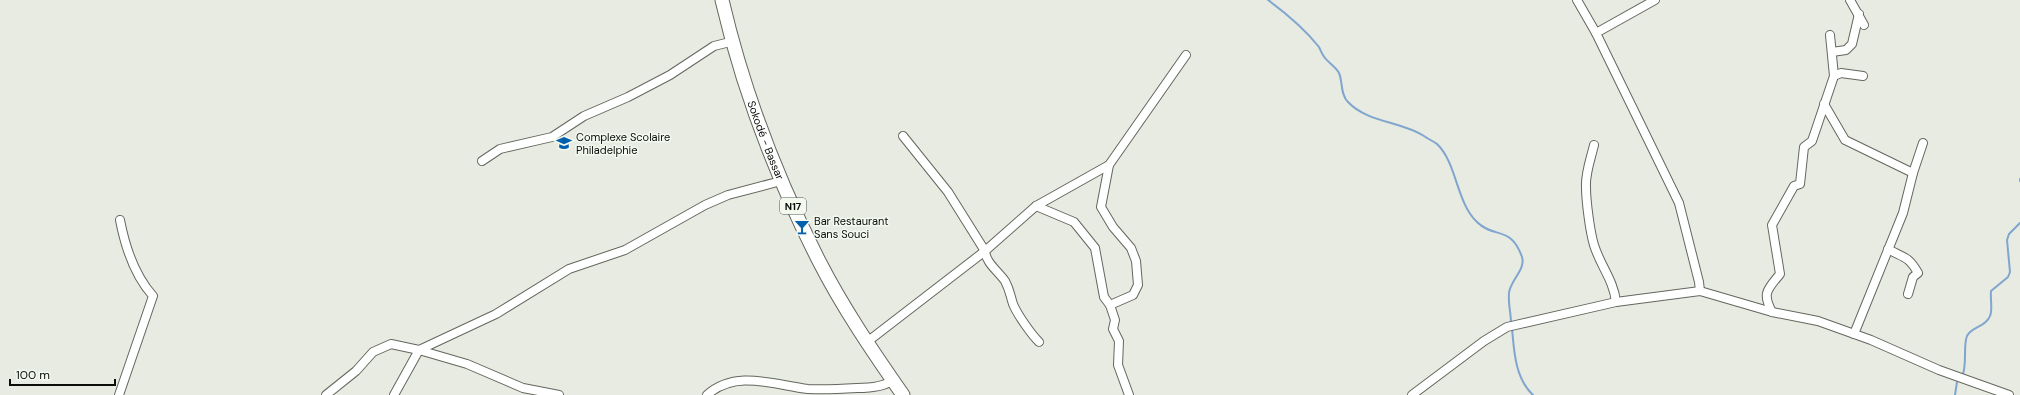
<svg xmlns="http://www.w3.org/2000/svg" width="2020" height="395" font-family="'DM Sans',sans-serif">
<rect width="100%" height="100%" fill="#e7ebe1"/>
<g fill="none" stroke-linecap="round" stroke-linejoin="round">
<g stroke="#80a5cf" stroke-width="2">
<path d="M1268 0C1287 14 1304 28 1319 47 1321 51 1322 55 1325 58 1329 63 1336 67 1339 73 1343 82 1340 94 1348 102 1368 123 1401 121 1424 136 1428 139 1433 141 1437 144 1457 163 1456 202 1477 222 1494 239 1511 225 1522 257 1526 269 1510 281 1509 293 1508 303 1511 314 1511 323"/>
<polyline points="2020,179 2020,181"/>
<path d="M1512 328C1514 351 1515 378 1533 395"/>
<path d="M1963 374C1967 361 1963 346 1967 336 1971 327 1986 327 1990 316 1993 309 1990 299 1991 291L2008 277 2010 272 2007 240 2009 234 2020 223"/>
<polyline points="1955,395 1957,382"/>
</g>
<g stroke="#63675e" stroke-width="10">
<g id="minor">
<polyline points="1577,0 1596,33 1679,203 1699,282 1700,291"/>
<polyline points="1850,0 1864,25"/>
<polyline points="1596,33 1655,0"/>
<polyline points="1830,35 1834,76"/>
<polyline points="1832,52 1846,50 1852,44 1859,14"/>
<polyline points="1824,104 1845,140 1913,173"/>
<path d="M903 136 948 192 985 251C986 263 998 271 1005 281 1010 290 1010 295 1013 304 1017 314 1031 334 1039 342"/>
<path d="M1594 145C1591 158 1585 174 1586 187 1586 201 1590 232 1594 245 1600 265 1614 281 1616 302"/>
<polyline points="482,161 500,149 552,137 584,116 628,97 670,75 714,46 734,41"/>
<polyline points="1036,206 1074,222 1095,248 1104,297 1110,305"/>
<path d="M1888 249C1903 258 1908 255 1918 273L1913 277 1908 294"/>
<path d="M1772 312C1762 293 1767 290 1780 274L1772 225 1794 186 1800 184 1804 147 1812 141 1834 76 1841 73 1863 76"/>
<polyline points="1854,334 1903,213 1913,173 1923,143"/>
<polyline points="867,342 985,251 1036,206 1109,165"/>
<path d="M119 395 153 296C135 276 125 246 120 220"/>
<polyline points="326,395 356,371 373,352 391,344 419,350 496,314 569,269 625,250 705,205 728,195 781,181"/>
<polyline points="394,395 419,350 467,364 523,388 559,395"/>
<path d="M707 395C736 369 774 385 808 389 824 390 841 389 857 388 868 388 884 387 893 380"/>
<polyline points="1129,395 1118,365 1119,341 1113,329 1115,320 1110,305 1133,295 1138,285 1136,261 1131,248 1113,227 1101,207 1109,165 1186,55"/>
<polyline points="1412,395 1484,341 1507,327 1616,302 1700,291 1772,312 1818,321 1871,340 1939,370 2009,395"/>
</g>
</g>
<g stroke="#63675e" stroke-width="15">
<g id="primary">
<path id="s1" d="M722 0C743 90 777 179 819 261 843 308 873 352 903 395"/>
</g>
</g>
<use href="#minor" stroke="#fff" stroke-width="8"/>
<use href="#primary" stroke="#fff" stroke-width="13"/>
</g>
<defs>
<g id="school-bare" transform="scale(1.2)"><path d="M0-5L7-2L0 1L-7-2ZM-4 1L0 2.5L4 1V4Q0 6-4 4Z" fill="#0260ad" stroke="#f4f9ef" stroke-width="2.5" paint-order="stroke"/></g>
<g id="bar-bare" transform="scale(1.2)"><path d="M-6-5H6L.8 .8V4.5H3.5V6h-7V4.5H-.8V.8Z" fill="#0260ad" stroke="#f4f9ef" stroke-width="2.5" paint-order="stroke"/></g>
</defs>
<g fill-rule="evenodd">
<use href="#school-bare" x="564" y="143"/>
<use href="#bar-bare" x="802" y="227"/>
</g>
<g text-anchor="middle" dominant-baseline="central" stroke-width="3" stroke-linejoin="round" paint-order="stroke">
<rect fill="#f4f9ef" stroke="#51544e" stroke-width="1" x="780" y="198" width="26" height="16" rx="3"/>
<g font-size="10" font-weight="bold" fill="#0b0d09">
<text x="793" y="206">N17</text>
</g>
<g font-size="11" fill="#0b0d09" stroke="#f4f9ef" text-anchor="start">
<text x="576" y="137">Complexe Scolaire<tspan x="576" dy="13">Philadelphie</tspan></text>
<text x="814" y="221">Bar Restaurant<tspan x="814" dy="13">Sans Souci</tspan></text>
</g>
<g font-size="11" fill="#0b0d09" stroke="#f4f9ef">
<text stroke="none"><textPath href="#s1" startOffset="147">Sokodé - Bassar</textPath></text>
</g>
</g>
<path d="M10 379v6h105v-6" fill="none" stroke="#0b0d09" stroke-width="2"/>
<text x="16" y="379" font-size="12" fill="#0b0d09" stroke="#f4f9ef" stroke-width="3" paint-order="stroke">100 m</text>
</svg>
